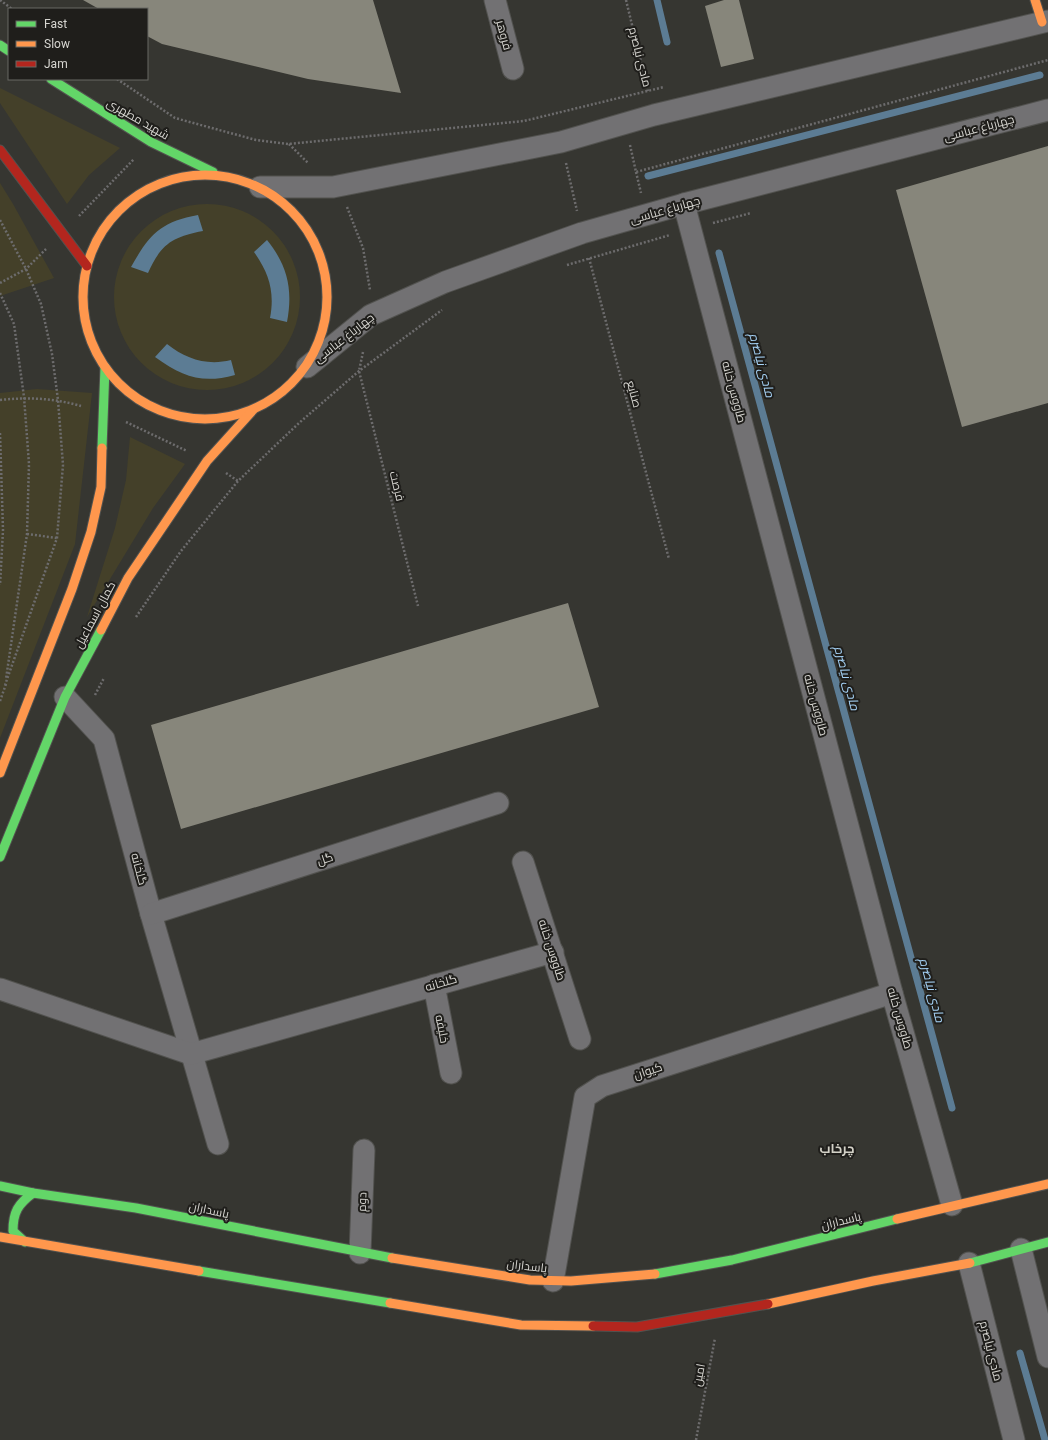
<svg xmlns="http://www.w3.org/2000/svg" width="1048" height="1440" font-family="Roboto,Cairo,sans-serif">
<rect width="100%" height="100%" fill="#363631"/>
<g fill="#444029">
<polygon points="0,88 120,148 89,175 67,204 0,103"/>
<polygon points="0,183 13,204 54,278 0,296"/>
<circle cx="207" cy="297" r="93"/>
<polygon points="37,389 92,393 75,544 0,738 0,393"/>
<polygon points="130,437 185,464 153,508 87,617 115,528 126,480"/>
</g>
<g fill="#5c7c94">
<path d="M198 215 203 231C172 237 161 244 148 273L131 267C149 235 160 222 198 215Z"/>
<path d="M267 240C288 266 293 290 287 322L270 318C275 292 269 273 254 252Z"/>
<path d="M167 344C186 359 207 366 231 360L235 375C202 384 183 377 155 357Z"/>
</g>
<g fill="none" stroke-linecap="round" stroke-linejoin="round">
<g stroke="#5c7c94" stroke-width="7">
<polyline points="657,0 667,42"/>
<polyline points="648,176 1040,75"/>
<polyline points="719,253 952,1108"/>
<polyline points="1020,1353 1045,1440"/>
</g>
</g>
<g fill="#87867b">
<polygon points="83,0 373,0 401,93 308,79 162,44 147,36 147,9 99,9"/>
<polygon points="724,0 739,0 754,59 721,67 705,6"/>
<polygon points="1048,146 1048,403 962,427 896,190"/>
<polygon points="568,603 599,707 181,829 151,725"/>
</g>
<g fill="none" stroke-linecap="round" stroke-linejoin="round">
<g stroke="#52524f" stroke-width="23">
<g id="street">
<polyline points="495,0 513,69"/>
<polyline points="260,187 333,187 561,142 654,115 1048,21"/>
<polyline points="684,204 892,993 952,1205"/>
<polyline points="307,367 371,315 445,282 582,233 684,204 1048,110"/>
<polyline points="65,697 104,739 151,914 218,1144"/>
<polyline points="523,862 580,1039"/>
<polyline points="151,914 498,803"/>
<polyline points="434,985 451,1073"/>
<polyline points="0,989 191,1054 553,952"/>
<polyline points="1021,1249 1048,1357"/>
<polyline points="360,1253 364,1150"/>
<polyline points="969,1263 1014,1440"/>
<polyline points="553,1281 585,1097 602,1086 892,993"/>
</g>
</g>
<g stroke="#52524f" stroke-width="11">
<g id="fast">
<polyline points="0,45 9,51"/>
<polyline points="51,79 151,142 213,172"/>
<polyline points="102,448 105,367"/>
<polyline points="0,857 65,697 101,630"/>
<polyline points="0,1186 33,1193 136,1208 392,1258"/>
<path d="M25 1242 13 1231C13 1212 18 1204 33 1193"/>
<polyline points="970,1263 1048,1242"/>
<polyline points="199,1271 390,1303"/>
<polyline points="655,1274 732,1260 897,1219"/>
</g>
</g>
<g stroke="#52524f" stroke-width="11">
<g id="slow">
<polyline points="1035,0 1042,22"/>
<circle cx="205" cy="297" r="122"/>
<polyline points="101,630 128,578 207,461 253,410"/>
<polyline points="0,773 72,589 91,532 101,487 102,448"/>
<polyline points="897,1219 1048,1184"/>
<polyline points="0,1237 199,1271"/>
<polyline points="392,1258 530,1280 571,1281 655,1274"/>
<polyline points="390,1303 521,1325 593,1326"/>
<polyline points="768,1304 873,1281 970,1263"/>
</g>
</g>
<g stroke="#52524f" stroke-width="11">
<g id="jam">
<polyline points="0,150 87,266"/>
<polyline points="593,1326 637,1327 768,1304"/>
</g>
</g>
<g stroke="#6d6c6d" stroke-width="2.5" stroke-dasharray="2 2" stroke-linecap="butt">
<polyline points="0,0 12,9"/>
<polyline points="626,0 648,91"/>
<polyline points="117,79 175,118 256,140 288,144 524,121 664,87"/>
<polyline points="289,144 308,163"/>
<polyline points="630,145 636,172 1048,60"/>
<polyline points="566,163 577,211"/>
<polyline points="636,172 641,193"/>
<polyline points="347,207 363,248 370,290"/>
<polyline points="79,216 134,159"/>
<polyline points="0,220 26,269 41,304 52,354 58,400 63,465 57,538 5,685"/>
<polyline points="713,223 751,213"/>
<polyline points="589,258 669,559"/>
<polyline points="567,265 670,235"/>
<polyline points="0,283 26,269 46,249"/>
<polyline points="0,293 14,324 24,397 29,464 27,534 6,679"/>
<polyline points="363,352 359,371 418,606"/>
<path d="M0 400C28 397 53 398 81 406"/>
<polyline points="126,422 187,451"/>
<polyline points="0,433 3,530 0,585"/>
<polyline points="226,473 238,481"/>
<polyline points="27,534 57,538"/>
<polyline points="136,617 181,551 238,481 299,423 359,371 442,310"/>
<polyline points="95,695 104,678"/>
<polyline points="0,701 6,684"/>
<polyline points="696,1440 715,1338"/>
</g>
<use href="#street" stroke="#727173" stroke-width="21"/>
<use href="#fast" stroke="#63d668" stroke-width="9"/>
<use href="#slow" stroke="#ff974d" stroke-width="9"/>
<use href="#jam" stroke="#b3261e" stroke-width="9"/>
</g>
<g text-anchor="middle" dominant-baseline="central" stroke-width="4" stroke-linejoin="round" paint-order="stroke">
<g font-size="12" fill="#d7d6d1" stroke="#1f1e1b">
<text transform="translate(504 35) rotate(75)">فروهر</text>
<text transform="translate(640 57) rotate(76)">مادی نیاصرم</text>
<text transform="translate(138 119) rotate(30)">شهید مطهری</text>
<text transform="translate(979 128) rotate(-15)">چهارباغ عباسی</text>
<text transform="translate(665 210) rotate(-16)">چهارباغ عباسی</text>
<text transform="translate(344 338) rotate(-38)">چهارباغ عباسی</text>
<text transform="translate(734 392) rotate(75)">طاووس خانه</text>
<text transform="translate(634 394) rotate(75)">صنایع</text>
<text transform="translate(397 486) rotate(76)">فرصت</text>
<text transform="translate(95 615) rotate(-62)">کمال اسماعیل</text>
<text transform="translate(816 705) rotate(75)">طاووس خانه</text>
<text transform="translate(325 859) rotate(-18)">گل</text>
<text transform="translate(139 869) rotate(75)">گلخانه</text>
<text transform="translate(552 950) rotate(72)">طاووس خانه</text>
<text transform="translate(441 983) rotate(-16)">گلخانه</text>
<text transform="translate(900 1018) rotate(74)">طاووس خانه</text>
<text transform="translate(442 1029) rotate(79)">خلیفه</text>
<text transform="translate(648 1071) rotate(-18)">کیوان</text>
<text transform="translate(362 1202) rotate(-88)">دوم</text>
<text transform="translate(209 1210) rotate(12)">پاسداران</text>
<text transform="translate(841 1221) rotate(-14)">پاسداران</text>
<text transform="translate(527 1266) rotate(7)">پاسداران</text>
<text transform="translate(991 1351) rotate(76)">مادی نیاصرم</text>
<text transform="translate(699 1375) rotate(-79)">امین</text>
</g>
<g font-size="13" font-style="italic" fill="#a6d3f7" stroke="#1f1e1b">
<text transform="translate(762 365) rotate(75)">مادی نیاصرم</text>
<text transform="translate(847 678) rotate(75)">مادی نیاصرم</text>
<text transform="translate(932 990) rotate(75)">مادی نیاصرم</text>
</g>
<g font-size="13" font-weight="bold" fill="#d3d1c7" stroke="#1f1e1b">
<text x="837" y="1148">چرخاب</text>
</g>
</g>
<rect x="8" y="8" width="140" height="72" fill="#1f1e1b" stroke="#696864"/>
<rect x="16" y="21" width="20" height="6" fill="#63d668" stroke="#696864"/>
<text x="44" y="28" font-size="12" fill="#d7d6d1">Fast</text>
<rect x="16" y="41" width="20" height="6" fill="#ff974d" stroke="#696864"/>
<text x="44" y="48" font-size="12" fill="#d7d6d1">Slow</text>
<rect x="16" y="61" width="20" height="6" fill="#b3261e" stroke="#696864"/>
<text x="44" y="68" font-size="12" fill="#d7d6d1">Jam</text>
</svg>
